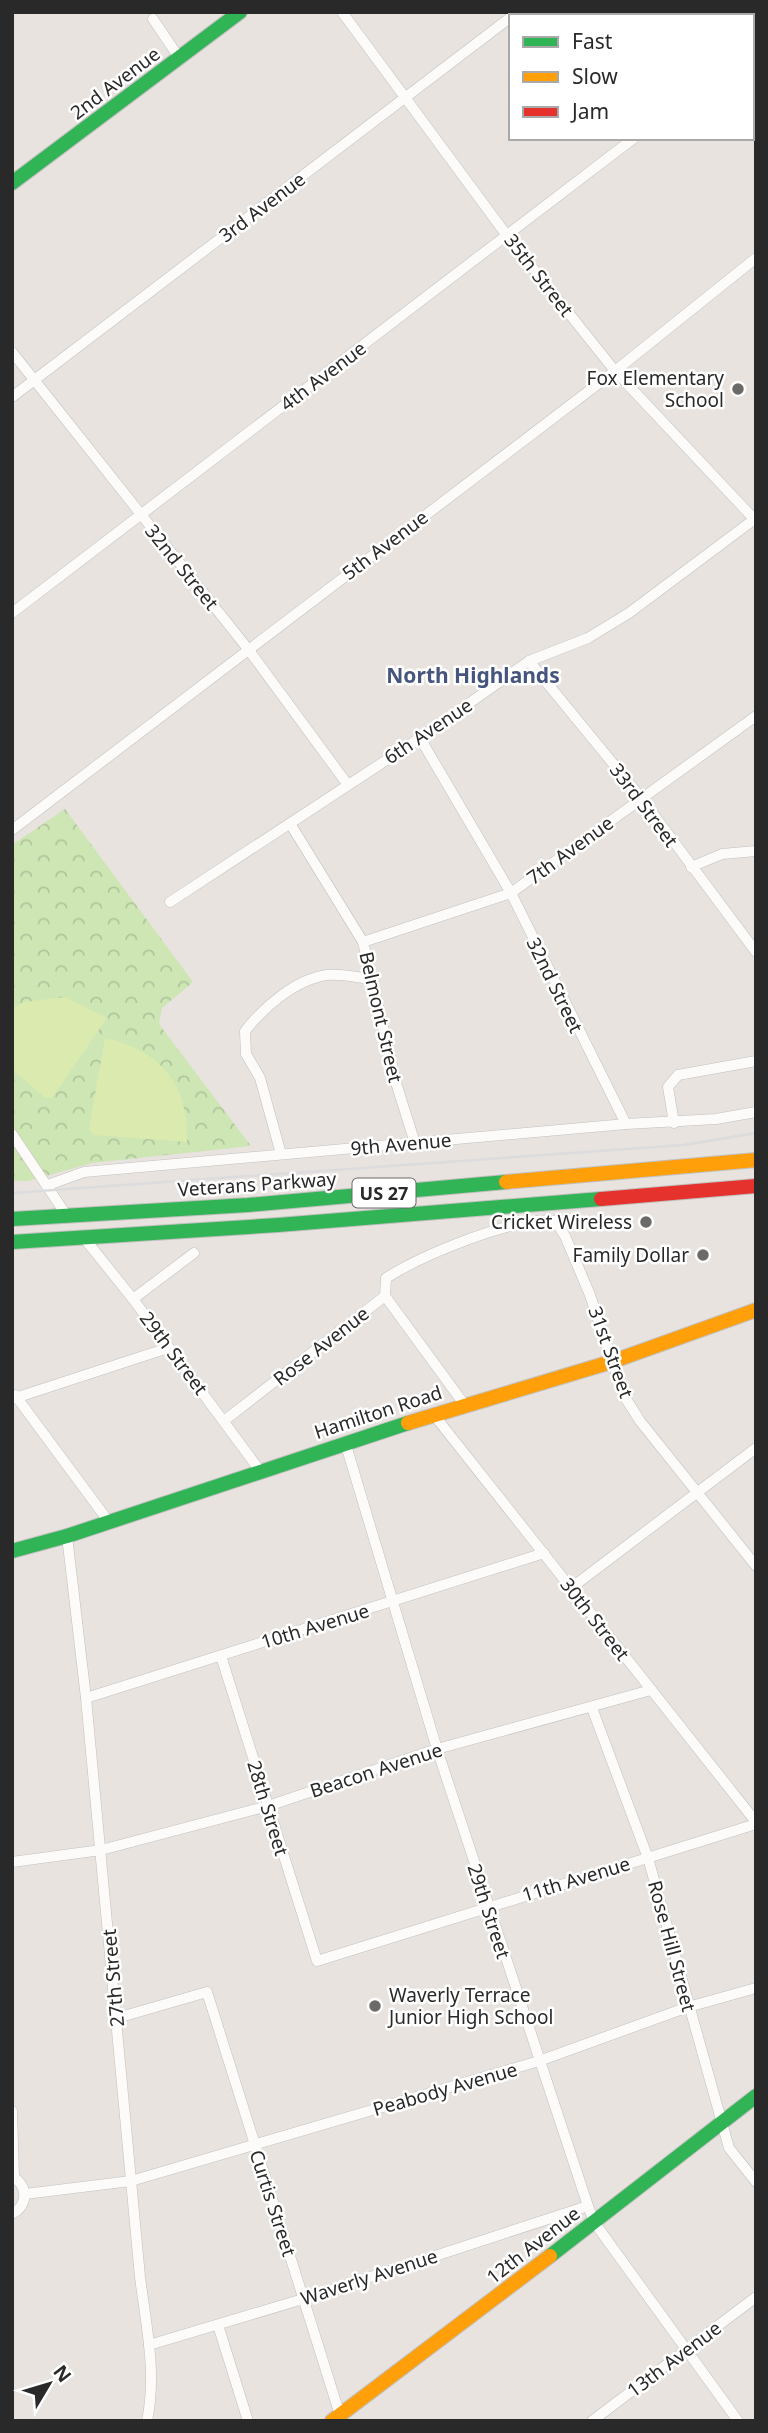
<svg xmlns="http://www.w3.org/2000/svg" width="768" height="2433" font-family="'Noto Sans',sans-serif">
<defs>
<pattern id="forest-crowns" width="20" height="18" patternUnits="userSpaceOnUse" patternTransform="scale(1.75)"><rect width="20" height="18" fill="#cde6b4"/><path d="M2 6a3 3 0 1 1 6 0M12 15a3 3 0 1 1 6 0" fill="none" stroke="#b0c59b"/></pattern>
</defs>
<rect width="100%" height="100%" fill="#e8e3de"/>
<polygon fill="url(#forest-crowns)" points="65,809 193,982 162,1008 159,1024 251,1146 92,1163 28,1181 12,1181 12,845"/>
<g fill="#dbebb0">
<polygon points="65,997 107,1018 52,1098 45,1098 12,1069 12,1008 25,1002"/>
<path d="M105 1038C162 1051 188 1084 187 1142L93 1135 89 1129Z"/>
</g>
<g fill="none" stroke-linecap="round" stroke-linejoin="round">
<g stroke="#c1c0c0" stroke-width="11">
<g id="street">
<polyline points="342,12 508,237 615,371 756,521"/>
<polyline points="153,19 180,59"/>
<polyline points="752,44 756,41"/>
<polyline points="12,352 248,649 348,785"/>
<polyline points="12,397 511,17"/>
<polyline points="12,613 634,138"/>
<polyline points="529,661 642,799 756,952"/>
<polyline points="420,738 511,893 626,1124"/>
<polyline points="291,825 363,942 397,1086 415,1143"/>
<polyline points="12,830 615,371 756,258"/>
<polyline points="691,867 722,854 756,851"/>
<polyline points="170,902 420,738 529,661 588,638 629,613 756,518"/>
<polyline points="363,942 511,893 756,716"/>
<polyline points="674,1123 668,1087 678,1075 756,1061"/>
<polyline points="12,1134 67,1216"/>
<path d="M281 1154 260 1078 246 1054 245 1031C264 1007 296 979 327 975 341 973 358 978 372 979"/>
<polyline points="48,1185 84,1172 626,1124 716,1119 756,1112"/>
<polyline points="84,1238 133,1299 261,1472"/>
<polyline points="385,1296 464,1404"/>
<polyline points="133,1299 194,1253"/>
<polyline points="15,1395 109,1522"/>
<polyline points="12,1399 168,1348"/>
<polyline points="434,1415 756,1822"/>
<path d="M225 1420 385 1296 386 1278C421 1256 514 1216 555 1221L565 1236 590 1295 623 1394 640 1421 756 1566"/>
<polyline points="345,1442 437,1749 588,2206 594,2222 738,2421"/>
<path d="M67 1536 86 1698 140 2277C146 2325 157 2373 147 2421"/>
<polyline points="571,1588 756,1448"/>
<polyline points="221,1656 317,1961 756,1824"/>
<polyline points="86,1698 544,1553"/>
<polyline points="592,1708 648,1858 729,2148 756,2182"/>
<polyline points="12,1862 101,1850 268,1806 437,1749 651,1690"/>
<polyline points="117,2018 207,1992 340,2415"/>
<polyline points="12,2111 14,2177"/>
<path d="M12 2176C28 2186 29 2204 12 2214"/>
<polyline points="25,2194 131,2181 539,2061 688,2007 756,1988"/>
<polyline points="218,2325 248,2421"/>
<polyline points="149,2345 303,2299 588,2206"/>
<polyline points="592,2421 756,2297"/>
</g>
</g>
<g stroke="#c1c0c0" stroke-width="16">
<g id="fast">
<polyline points="12,183 240,12"/>
<polyline points="12,1219 248,1205 506,1182"/>
<polyline points="12,1242 278,1225 601,1199"/>
<polyline points="12,1551 67,1536 408,1423"/>
<polyline points="550,2256 756,2096"/>
</g>
</g>
<g stroke="#c1c0c0" stroke-width="16">
<g id="slow">
<polyline points="506,1182 756,1160"/>
<polyline points="408,1423 611,1362 756,1310"/>
<polyline points="332,2421 550,2256"/>
</g>
</g>
<g stroke="#c1c0c0" stroke-width="16">
<polyline id="jam" points="601,1199 756,1186"/>
</g>
<use href="#street" stroke="#fcfbfa" stroke-width="10"/>
<use href="#fast" stroke="#30b455" stroke-width="14"/>
<use href="#slow" stroke="#ff9f0a" stroke-width="14"/>
<use href="#jam" stroke="#e5322d" stroke-width="14"/>
<polyline stroke="#dcdcde" stroke-width="2.5" points="12,1193 684,1145 756,1133"/>
</g>
<g fill="#6c6a68" stroke="#fff" stroke-width="2.5">
<circle cx="738" cy="389" r="7"/>
<circle cx="646" cy="1222" r="7"/>
<circle cx="703" cy="1255" r="7"/>
<circle cx="375" cy="2006" r="7"/>
</g>
<g text-anchor="middle" dominant-baseline="central" stroke-width="5" stroke-linejoin="round" paint-order="stroke">
<rect fill="#fff" stroke="#696969" stroke-width="2" x="352.5" y="1178.5" width="63" height="29" rx="5"/>
<g font-size="18" font-weight="bold" fill="#292929">
<text x="384" y="1193">US 27</text>
</g>
<g font-size="19" fill="#292929" stroke="#fff">
<text transform="translate(115 83) rotate(-37)">2nd Avenue</text>
<text transform="translate(262 207) rotate(-37)">3rd Avenue</text>
<text transform="translate(539 275) rotate(52)">35th Street</text>
<text transform="translate(323 376) rotate(-37)">4th Avenue</text>
<text transform="translate(385 545) rotate(-37)">5th Avenue</text>
<text transform="translate(182 567) rotate(51)">32nd Street</text>
<text transform="translate(428 731) rotate(-34)">6th Avenue</text>
<text transform="translate(644 805) rotate(53)">33rd Street</text>
<text transform="translate(570 850) rotate(-36)">7th Avenue</text>
<text transform="translate(555 985) rotate(64)">32nd Street</text>
<text transform="translate(381 1017) rotate(77)">Belmont Street</text>
<text transform="translate(401 1144) rotate(-5)">9th Avenue</text>
<text transform="translate(257 1184) rotate(-4)">Veterans Parkway</text>
<text transform="translate(321 1346) rotate(-38)">Rose Avenue</text>
<text transform="translate(611 1352) rotate(70)">31st Street</text>
<text transform="translate(174 1353) rotate(53)">29th Street</text>
<text transform="translate(378 1412) rotate(-18)">Hamilton Road</text>
<text transform="translate(595 1619) rotate(52)">30th Street</text>
<text transform="translate(315 1626) rotate(-17)">10th Avenue</text>
<text transform="translate(376 1770) rotate(-18)">Beacon Avenue</text>
<text transform="translate(268 1808) rotate(73)">28th Street</text>
<text transform="translate(576 1879) rotate(-17)">11th Avenue</text>
<text transform="translate(489 1911) rotate(72)">29th Street</text>
<text transform="translate(672 1946) rotate(75)">Rose Hill Street</text>
<text transform="translate(113 1978) rotate(-95)">27th Street</text>
<text transform="translate(445 2089) rotate(-16)">Peabody Avenue</text>
<text transform="translate(273 2203) rotate(72)">Curtis Street</text>
<text transform="translate(533 2245) rotate(-38)">12th Avenue</text>
<text transform="translate(369 2277) rotate(-18)">Waverly Avenue</text>
<text transform="translate(674 2359) rotate(-37)">13th Avenue</text>
</g>
<g font-size="19" fill="#292929" stroke="#fff" text-anchor="end">
<text x="724" y="378">Fox Elementary<tspan x="724" dy="22">School</tspan></text>
<text x="632" y="1222">Cricket Wireless</text>
<text x="689" y="1255">Family Dollar</text>
<text x="389" y="1995" text-anchor="start">Waverly Terrace<tspan x="389" dy="22">Junior High School</tspan></text>
</g>
<g font-size="21" font-weight="bold" fill="#46557d" stroke="#fff">
<text x="473" y="675">North Highlands</text>
</g>
</g>
<rect width="768" height="2433" fill="none" stroke="#292929" stroke-width="28"/>
<rect x="509" y="14" width="245" height="126" fill="#ffffff" stroke="#a9a9a9" stroke-width="2"/>
<rect x="523" y="37" width="35" height="10" fill="#30b455" stroke="#a9a9a9" stroke-width="2"/>
<text x="572" y="49" font-size="21" fill="#292929">Fast</text>
<rect x="523" y="72" width="35" height="10" fill="#ff9f0a" stroke="#a9a9a9" stroke-width="2"/>
<text x="572" y="84" font-size="21" fill="#292929">Slow</text>
<rect x="523" y="107" width="35" height="10" fill="#e5322d" stroke="#a9a9a9" stroke-width="2"/>
<text x="572" y="119" font-size="21" fill="#292929">Jam</text>
<g transform="translate(49 2384) rotate(52)" stroke="#ffffff" stroke-width="5" paint-order="stroke">
<path d="M0-5L12 26L0 18L-12 26Z" fill="#292929"/>
<text y="-10" font-size="19" font-weight="bold" text-anchor="middle" fill="#292929">N</text>
</g>
</svg>
